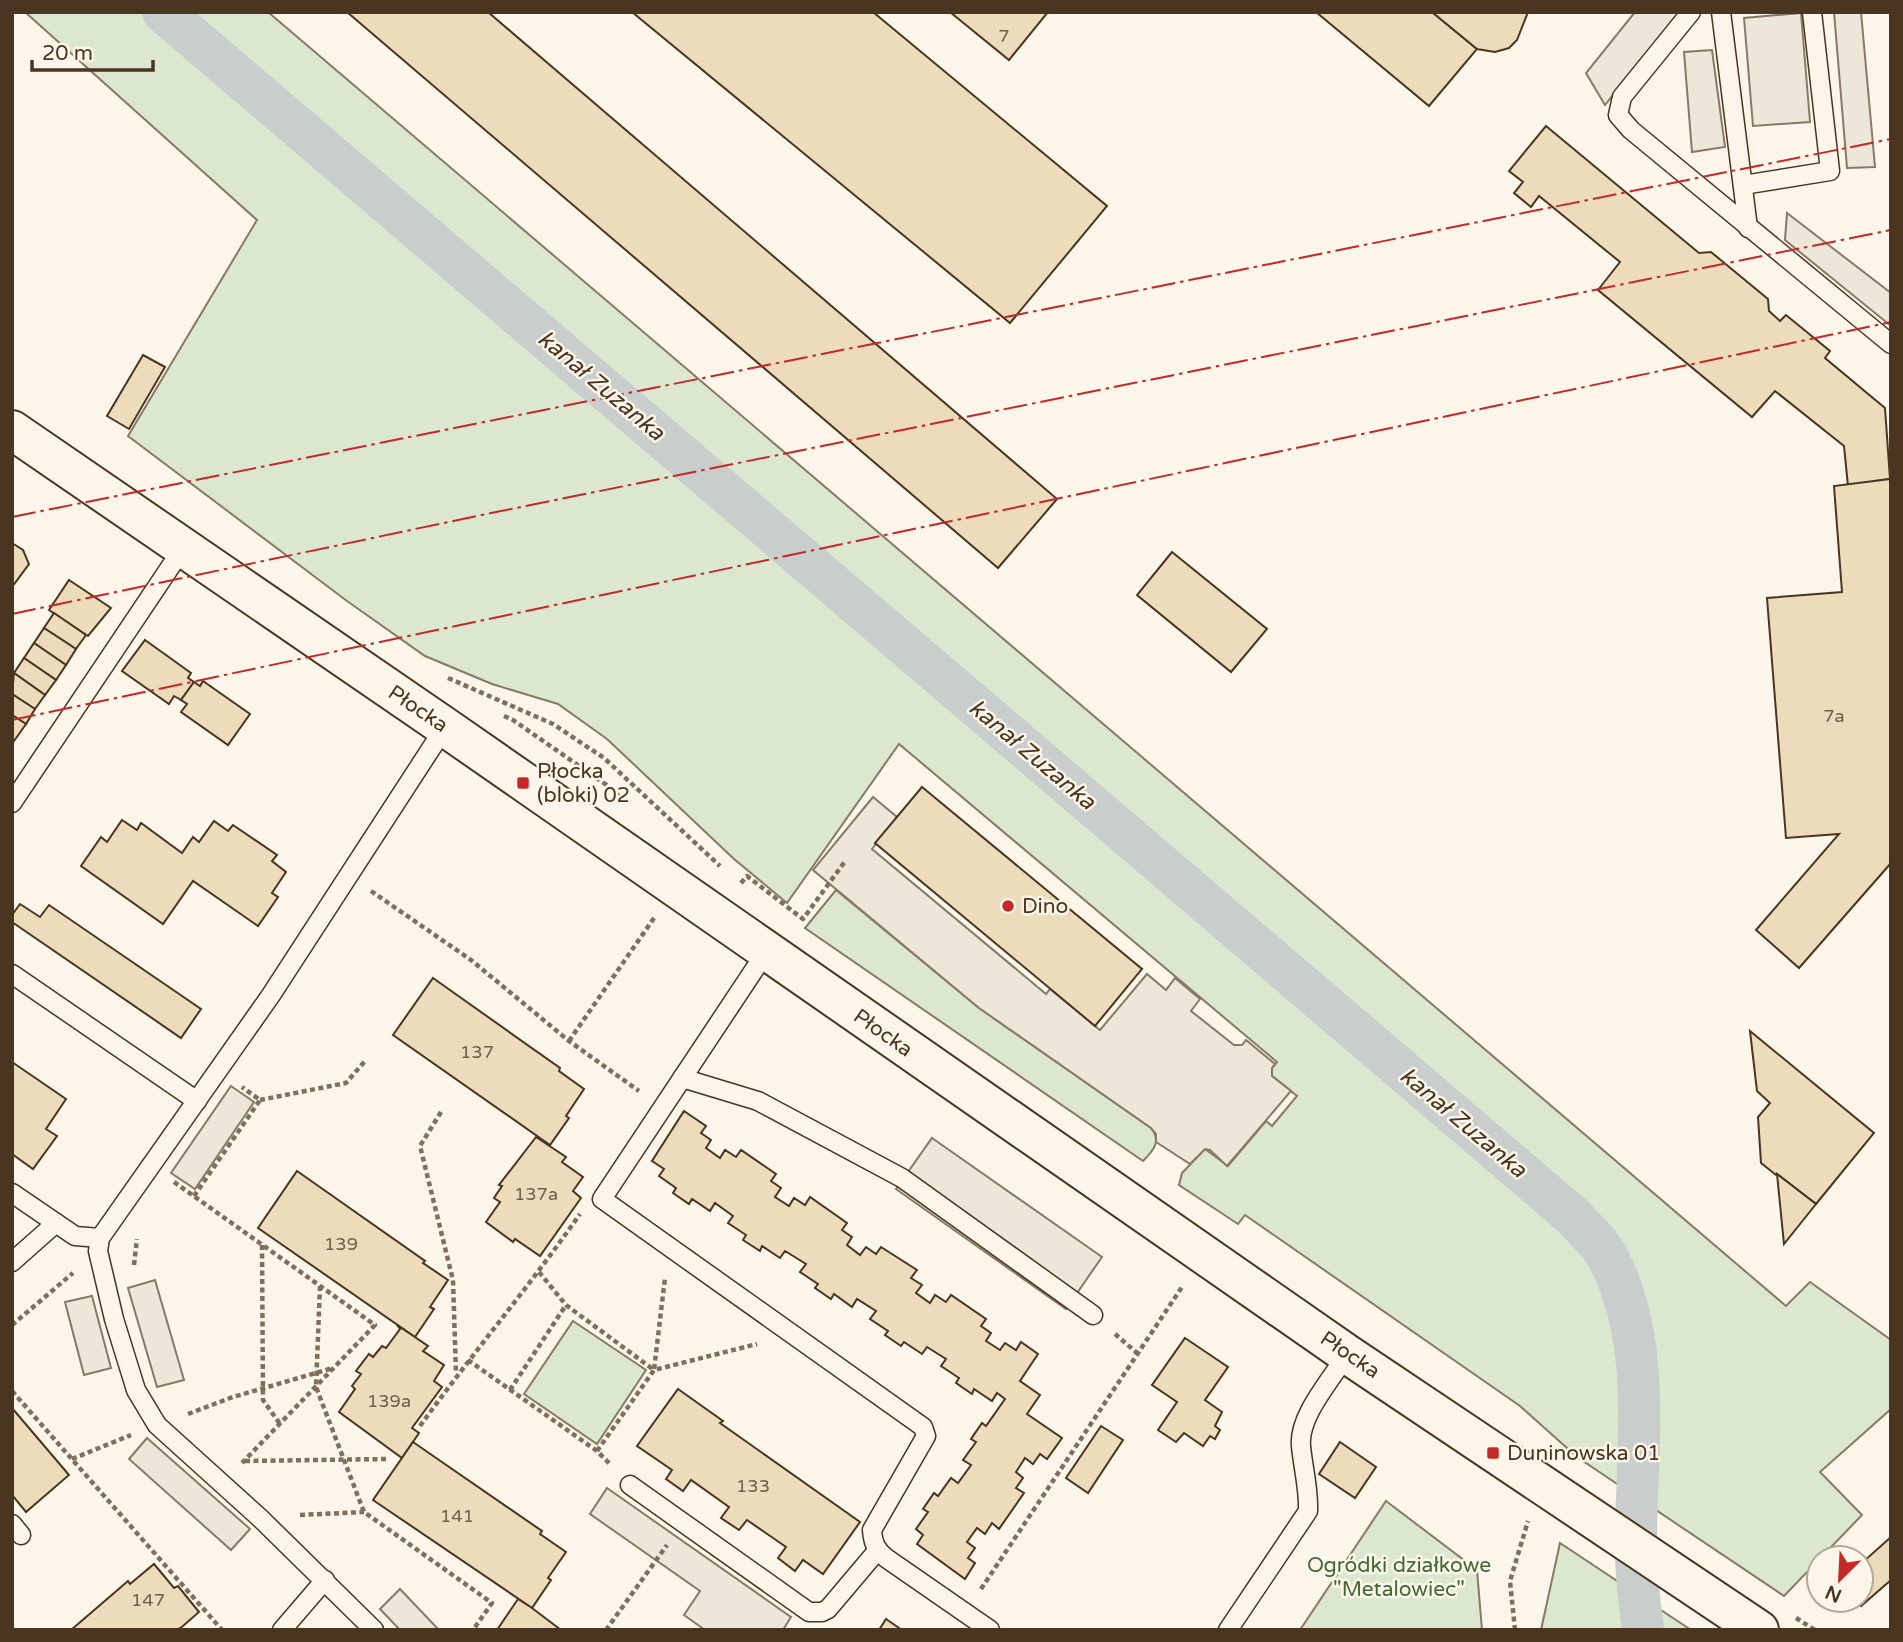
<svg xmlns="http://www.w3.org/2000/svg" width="1903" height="1642" font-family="'Varela Round',sans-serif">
<rect width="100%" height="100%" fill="#fbf6e9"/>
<g fill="#dce7d0" stroke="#887966" stroke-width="2">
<polygon points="25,12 268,12 1786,1306 1810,1282 1891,1340 1891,1409 1820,1472 1862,1515 1784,1596 1577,1457 1520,1406 1245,1215 1238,1224 1179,1185 1182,1173 1205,1149 1228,1166 1266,1121 1272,1126 1297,1096 1272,1076 1272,1068 1277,1062 899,744 787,903 734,859 607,739 558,704 492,684 425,656 347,601 128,436 257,220"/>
<path d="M836 890 979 1008 1151 1128C1162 1141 1153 1151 1143 1161L805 928Z"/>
<polygon points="573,1321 646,1370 597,1444 524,1394"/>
<polygon points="1386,1501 1477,1570 1482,1630 1300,1630"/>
<polygon points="1560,1543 1691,1630 1541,1630"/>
</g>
<g fill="#ede7d9" stroke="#887966" stroke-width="2">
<polygon points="1635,12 1679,12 1605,105 1586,73"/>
<polygon points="1834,12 1861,12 1875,167 1847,168"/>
<polygon points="1801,13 1810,122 1753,126 1744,18"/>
<polygon points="1712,50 1725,147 1692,152 1684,52"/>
<polygon points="1787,213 1891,293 1891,326 1785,240"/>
<polygon points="873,797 897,817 872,849 1046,994 1050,989 1100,1030 1147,974 1166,990 1175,978 1200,999 1191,1011 1234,1045 1242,1045 1246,1040 1275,1064 1272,1068 1272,1076 1291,1091 1227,1166 1210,1150 1205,1149 1190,1164 1156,1142 1156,1134 1151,1128 979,1008 813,870"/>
<polygon points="231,1086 254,1102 195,1189 171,1173"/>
<polygon points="932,1138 1102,1257 1066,1309 896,1189"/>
<polygon points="155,1280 184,1380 157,1387 128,1288"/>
<polygon points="92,1296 111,1368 84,1375 65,1302"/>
<polygon points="147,1438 250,1529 231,1550 129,1459"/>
<polygon points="607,1488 791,1617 783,1630 705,1630 684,1615 700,1591 590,1514"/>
<polygon points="400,1589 439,1630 400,1630 380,1609"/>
</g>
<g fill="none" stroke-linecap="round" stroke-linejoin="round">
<path stroke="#c9cecd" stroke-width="42" d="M163 12 1574 1217C1585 1230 1601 1243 1608 1258 1652 1341 1637 1444 1636 1535 1635 1567 1639 1598 1643 1630"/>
</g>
<g fill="#ecdcbc" stroke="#4a3520" stroke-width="2">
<polygon points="347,12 488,12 1057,499 998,568"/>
<polygon points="632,12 873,12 1107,206 1010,323"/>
<polygon points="950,12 1048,12 1009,60"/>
<polygon points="1316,12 1432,12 1477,49 1429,106"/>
<polygon points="1432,12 1528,12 1517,40 1509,48 1495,52 1477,49"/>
<polygon points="1546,126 1699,253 1711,252 1768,299 1769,311 1780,321 1786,315 1830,351 1825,358 1885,408 1890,479 1848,486 1844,446 1775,391 1752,417 1598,290 1620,262 1539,196 1531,207 1514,193 1523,182 1509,171"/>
<polygon points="143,355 165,367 129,429 107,416"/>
<polygon points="1890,479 1891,863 1799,968 1756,930 1839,834 1786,838 1767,598 1842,592 1834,486"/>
<polygon points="12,543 23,550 29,564 12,587"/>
<polygon points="1172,552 1267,629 1231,672 1137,595"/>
<polygon points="69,580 111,608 88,636 49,610"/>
<polygon points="54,613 86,635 76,649 44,628"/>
<polygon points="44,628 76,649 66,665 34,643"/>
<polygon points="145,640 191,673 188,678 194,682 181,700 174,696 169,704 122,671"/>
<polygon points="34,643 66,665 56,680 24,658"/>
<polygon points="24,658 56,680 45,695 14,673"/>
<polygon points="14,673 45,695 35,709 12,694"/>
<polygon points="203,681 250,714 228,745 181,712 187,704 181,700 194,682 200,686"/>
<polygon points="12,694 35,709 26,724 12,715"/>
<polygon points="12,715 26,724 14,741 12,739"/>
<polygon points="922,787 1142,969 1095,1026 875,843"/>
<polygon points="122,820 137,830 141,823 182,853 193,837 199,842 214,821 228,831 233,825 277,855 272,861 286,872 272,893 278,897 258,926 193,881 163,924 81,866 101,837 107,842"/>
<polygon points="20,904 40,917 49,905 201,1009 181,1038 12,922 12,915"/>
<polygon points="433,978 560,1068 559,1071 584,1089 566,1116 569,1118 550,1145 393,1035"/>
<polygon points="1750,1031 1874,1133 1816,1204 1777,1174 1776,1175 1761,1163 1758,1117 1770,1103 1757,1091"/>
<polygon points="12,1062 66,1099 46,1129 57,1136 33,1169 12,1154"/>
<polygon points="684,1111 706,1126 701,1133 711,1140 706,1148 720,1158 725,1150 736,1157 741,1150 776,1174 771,1181 781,1188 775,1197 789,1206 794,1198 805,1205 810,1197 847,1223 842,1230 852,1237 847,1245 860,1255 866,1247 876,1254 881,1247 917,1270 911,1278 922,1285 916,1293 930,1303 935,1295 946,1302 951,1295 986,1319 981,1326 991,1333 986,1341 1000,1350 1005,1343 1016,1350 1021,1342 1038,1354 1020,1381 1040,1395 1027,1414 1062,1438 1047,1459 1040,1454 1033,1464 1025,1458 1016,1472 1023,1478 1016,1488 1024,1493 999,1529 992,1523 985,1534 977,1528 967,1542 975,1548 968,1558 975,1563 965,1579 917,1544 923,1535 916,1529 928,1512 923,1509 934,1493 938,1496 951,1478 958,1483 971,1465 963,1460 976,1442 971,1439 982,1423 986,1426 1005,1399 997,1393 992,1401 974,1389 972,1394 956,1383 959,1378 941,1366 946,1359 927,1347 922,1354 904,1342 901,1346 885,1335 888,1331 870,1319 876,1311 857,1299 852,1307 834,1294 831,1299 815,1288 818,1284 800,1272 806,1264 785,1251 780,1258 762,1246 760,1251 743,1240 746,1235 728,1223 733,1216 715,1203 710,1211 692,1199 689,1204 673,1193 676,1188 659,1176 664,1169 652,1161"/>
<polygon points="536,1137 566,1157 562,1162 583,1177 573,1191 581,1198 540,1256 515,1239 513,1242 486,1222 500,1202 494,1198 502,1186 499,1185"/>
<polygon points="297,1171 425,1261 423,1263 448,1280 430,1307 434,1309 415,1337 258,1228"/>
<polygon points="1777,1174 1816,1204 1784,1244"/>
<polygon points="397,1325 428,1346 423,1351 444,1365 434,1381 442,1387 412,1428 419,1433 402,1458 339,1412 355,1389 352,1386 361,1374 356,1371 369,1354 373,1357 382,1346 386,1348 400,1329"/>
<polygon points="1185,1338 1228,1367 1205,1400 1222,1412 1215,1426 1220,1430 1215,1439 1210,1436 1203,1446 1184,1433 1176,1442 1158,1430 1177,1402 1152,1385"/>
<polygon points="678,1389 723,1421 720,1423 860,1522 823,1574 803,1560 795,1571 778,1558 786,1547 747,1520 739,1530 721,1518 729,1507 691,1480 683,1491 666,1479 672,1470 637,1446"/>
<polygon points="12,1408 69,1475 26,1512 12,1495"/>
<polygon points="1101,1426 1123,1440 1088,1493 1066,1478"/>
<polygon points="413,1442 542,1531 540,1534 566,1552 548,1578 551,1580 532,1608 373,1500"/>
<polygon points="1340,1442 1376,1467 1355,1498 1319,1474"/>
<polygon points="1891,1537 1891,1580 1861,1606 1856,1600 1861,1600 1861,1572 1868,1566 1864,1561"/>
<polygon points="154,1564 174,1588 178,1586 199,1612 183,1626 177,1630 71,1630 128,1581 130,1584"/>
<polygon points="518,1599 532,1608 561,1630 497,1630"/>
<polygon points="886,1619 902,1630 879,1630"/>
</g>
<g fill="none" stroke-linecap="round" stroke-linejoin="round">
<g stroke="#4a3520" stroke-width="21">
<g id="lane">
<polyline points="1691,12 1622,97 1618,115 1631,130 1891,344"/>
<polyline points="1721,12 1748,228"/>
<polyline points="1743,185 1830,171 1812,12"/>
<polyline points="12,803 183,548"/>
<path d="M766 952 602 1199 923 1427 926 1436 872 1530C873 1543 876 1550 886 1558L990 1630"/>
<polyline points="12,974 197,1101"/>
<polyline points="682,1078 758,1101 902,1178 1093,1315"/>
<polyline points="12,1193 75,1236 100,1238"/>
<polyline points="12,1262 56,1223"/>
<polyline points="630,1485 809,1612 822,1612 828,1609 877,1551"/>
<polyline points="12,1524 21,1535"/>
<polyline points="282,1630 325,1580"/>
<polyline points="374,1630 260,1518 157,1425 136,1390 114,1319 98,1251 100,1238 271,995 445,727"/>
<path d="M1228 1630 1308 1511C1309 1489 1303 1468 1301 1446 1298 1416 1332 1379 1347 1354"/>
</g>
</g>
<g stroke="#4a3520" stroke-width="42">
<polyline id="secondary" points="12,430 445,727 1347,1354 1759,1630"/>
</g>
<g stroke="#7f6f5c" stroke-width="4.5" stroke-dasharray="5 3.5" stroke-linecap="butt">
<polyline points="448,678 553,724 604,758 720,866"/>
<polyline points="504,716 513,720 608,786 620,797"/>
<polyline points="741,883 747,876 803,919 846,860"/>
<polyline points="371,891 471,960 569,1041 639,1091"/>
<polyline points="569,1041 654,918"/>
<polyline points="260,1100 346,1083 365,1061"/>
<polyline points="441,1112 420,1146 453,1280 456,1374"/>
<polyline points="174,1182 375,1325 242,1463"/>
<polyline points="194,1196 260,1100 242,1087"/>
<polyline points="262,1245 263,1400 280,1424"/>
<polyline points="134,1265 137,1239"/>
<polyline points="539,1272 566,1305 654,1370 665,1278"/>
<polyline points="320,1286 316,1387 364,1512 492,1603 473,1630"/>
<polyline points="12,1325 73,1273"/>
<polyline points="1115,1334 1137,1353"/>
<polyline points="468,1360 597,1451 611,1465"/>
<polyline points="510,1390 566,1305"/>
<polyline points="12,1391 222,1630"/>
<polyline points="188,1414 233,1397 333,1368"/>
<path d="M420 1426C472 1354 529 1287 580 1214"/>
<polyline points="597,1451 654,1370 757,1344"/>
<polyline points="72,1459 131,1435"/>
<polyline points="245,1461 387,1459"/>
<polyline points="300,1515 364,1512"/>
<polyline points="981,1589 1182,1287"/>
<polyline points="1796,1618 1815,1630"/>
<polyline points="606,1630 667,1545"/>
<polyline points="1515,1630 1510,1581 1528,1521"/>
</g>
<use href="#lane" stroke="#fbf6e9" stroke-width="18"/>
<use href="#secondary" stroke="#fbf6e9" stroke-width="38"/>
<g stroke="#c62828" stroke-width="2" stroke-dasharray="24 5 3.5 5" stroke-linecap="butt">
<polyline points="12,517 1891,139"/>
<polyline points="12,614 491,513 1891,230"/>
<polyline points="12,720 1891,322"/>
</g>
</g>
<g fill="#c62828" stroke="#fbf6e9" stroke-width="2.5">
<rect x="516" y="776" width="14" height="14" rx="3.5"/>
<circle cx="1008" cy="906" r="7"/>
<rect x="1486" y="1446" width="14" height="14" rx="3.5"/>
</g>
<g text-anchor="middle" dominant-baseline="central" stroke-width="5" stroke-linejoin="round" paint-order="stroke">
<g font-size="18" fill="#725f47">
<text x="1004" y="36">7</text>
<text x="1834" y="716">7a</text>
<text x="477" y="1052">137</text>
<text x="536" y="1194">137a</text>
<text x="341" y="1244">139</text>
<text x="389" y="1401">139a</text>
<text x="753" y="1486">133</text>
<text x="457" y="1516">141</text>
<text x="148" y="1600">147</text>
</g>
<g font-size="21" fill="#4a3520" stroke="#fbf6e9">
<text transform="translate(418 709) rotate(34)">Płocka</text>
<text transform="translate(883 1033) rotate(35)">Płocka</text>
<text transform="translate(1350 1355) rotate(34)">Płocka</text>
</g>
<g font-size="21" fill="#4a3520" stroke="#fbf6e9" text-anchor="start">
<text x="537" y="771">Płocka<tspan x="537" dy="24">(bloki) 02</tspan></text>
<text x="1022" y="906">Dino</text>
<text x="1507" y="1453">Duninowska 01</text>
</g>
<g font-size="21" fill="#436837" stroke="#fbf6e9">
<text x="1399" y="1565">Ogródki działkowe<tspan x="1399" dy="24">"Metalowiec"</tspan></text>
</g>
<g font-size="23" font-style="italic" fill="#4a3520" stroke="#fbf6e9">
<text transform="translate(601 386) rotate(40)">kanał Zuzanka</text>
<text transform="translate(1032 755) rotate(40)">kanał Zuzanka</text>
<text transform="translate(1463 1123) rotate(40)">kanał Zuzanka</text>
</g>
</g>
<rect width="1903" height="1642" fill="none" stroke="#4a3520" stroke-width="28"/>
<g transform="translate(1840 1579) rotate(204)"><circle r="33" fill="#fbf6e9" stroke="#b4a999" stroke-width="2"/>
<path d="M0-5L12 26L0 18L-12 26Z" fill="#c62828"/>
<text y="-10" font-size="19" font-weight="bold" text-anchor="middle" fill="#4a3520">N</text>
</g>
<path d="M32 60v10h121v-10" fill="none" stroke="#4a3520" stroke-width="3.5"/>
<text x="42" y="60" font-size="21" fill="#4a3520" stroke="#fbf6e9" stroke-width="5" paint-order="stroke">20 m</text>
</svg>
